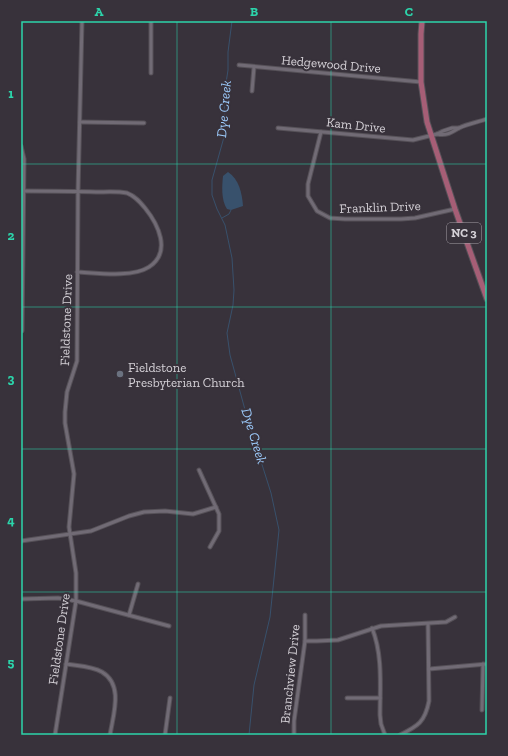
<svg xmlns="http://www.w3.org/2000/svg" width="508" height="756" font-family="'Zilla Slab',serif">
<rect width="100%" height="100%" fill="#38323b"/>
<path fill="#38516c" d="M228 172C239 179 242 193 243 206L231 210 227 209C221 200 222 186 223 176Z"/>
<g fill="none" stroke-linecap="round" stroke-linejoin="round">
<g stroke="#38516c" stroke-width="1">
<polyline points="232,21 228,52 228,70 224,96 225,127 224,137 212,180 212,195 217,209 225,225 232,258 234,290 233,305 227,333 230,355 247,417 271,493 279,530 270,617 254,685 249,735"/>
<polyline points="222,218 229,214 231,210"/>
</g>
<g stroke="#565158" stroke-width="5">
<g id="street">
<polyline points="239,65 421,82"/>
<polyline points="151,73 151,21"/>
<polyline points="252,91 254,67"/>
<polyline points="80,122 144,123"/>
<polyline points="278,128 413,140 437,134 443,131 452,128 459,128"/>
<polyline points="321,132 308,184 308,196 317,211 330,218 345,219 401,219 415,218 455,209"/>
<path d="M437 134C446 136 451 133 459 128 467 124 478 122 487 119"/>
<polyline points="21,146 24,159 22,331"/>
<path d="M23 191C48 191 72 191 96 192 106 192 117 191 127 193 135 196 140 202 145 208 158 224 172 252 149 267 132 278 97 273 77 272"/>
<polyline points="199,470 219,514 219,531 210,547"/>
<polyline points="21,541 91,531 129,516 144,512 165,511 193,514 216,507"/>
<polyline points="21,599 58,598 76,601 169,626"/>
<polyline points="129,615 138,584"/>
<path d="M372 628C383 655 380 687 380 715L381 724 385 735"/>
<polyline points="305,641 317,641 338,640 381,626 446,622 455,617"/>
<path d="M66 664C78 666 92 666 102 672 124 685 113 715 110 735"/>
<polyline points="429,669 487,664"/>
<polyline points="347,698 380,698"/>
<polyline points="482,710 483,664"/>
<polyline points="55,735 76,601 76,573 69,527 74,474 65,423 65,412 67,392 77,361 78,191 82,21"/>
<polyline points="165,735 170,698"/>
<polyline points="294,735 294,721 305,641 305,615"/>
<path d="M400 735C418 726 425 722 429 701L428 624"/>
</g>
</g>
<g stroke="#565158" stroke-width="7">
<polyline id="primary" points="422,21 421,34 421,82 427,122 455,209 487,299"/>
</g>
<use href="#street" stroke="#716b75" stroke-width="3"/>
<use href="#primary" stroke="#a65e76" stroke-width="5"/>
</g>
<path fill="none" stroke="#2cd5ab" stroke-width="1" stroke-opacity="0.55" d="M177 21V735M331 21V735M21 164H487M21 307H487M21 449H487M21 592H487"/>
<circle fill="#6b7280" stroke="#38323b" stroke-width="1.5" cx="120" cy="374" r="4"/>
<g text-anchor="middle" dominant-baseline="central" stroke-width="4" stroke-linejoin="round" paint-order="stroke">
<rect fill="#38323b" stroke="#a6a1a8" stroke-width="1" x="447" y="223" width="34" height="20" rx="3"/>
<g font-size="12" font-weight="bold" fill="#d5d1d7">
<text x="464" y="233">NC 3</text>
</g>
<g font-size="13" fill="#d5d1d7" stroke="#38323b">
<text transform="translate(331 64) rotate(5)">Hedgewood Drive</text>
<text transform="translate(356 125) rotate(6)">Kam Drive</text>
<text transform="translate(380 207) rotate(-2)">Franklin Drive</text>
<text transform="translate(66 320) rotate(-88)">Fieldstone Drive</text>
<text transform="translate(59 639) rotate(-82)">Fieldstone Drive</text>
<text transform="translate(290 674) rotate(-84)">Branchview Drive</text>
</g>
<g font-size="13" fill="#d5d1d7" stroke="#38323b" text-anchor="start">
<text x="128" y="367">Fieldstone<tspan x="128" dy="15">Presbyterian Church</tspan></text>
</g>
<g font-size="14" font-style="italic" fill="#9ccafb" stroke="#38323b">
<text transform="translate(224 109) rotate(-85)">Dye Creek</text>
<text transform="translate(254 436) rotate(73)">Dye Creek</text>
</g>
</g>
<rect width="508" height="756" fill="none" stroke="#38323b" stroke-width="44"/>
<rect x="22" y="22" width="464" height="712" fill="none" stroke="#2cd5ab" stroke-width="1.5"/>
<g font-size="13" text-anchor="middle" font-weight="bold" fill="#2cd5ab">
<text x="99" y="16">A</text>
<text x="254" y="16">B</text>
<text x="409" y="16">C</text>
<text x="11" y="98">1</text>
<text x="11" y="240">2</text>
<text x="11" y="383">3</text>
<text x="11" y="525">4</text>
<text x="11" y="667">5</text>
</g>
</svg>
